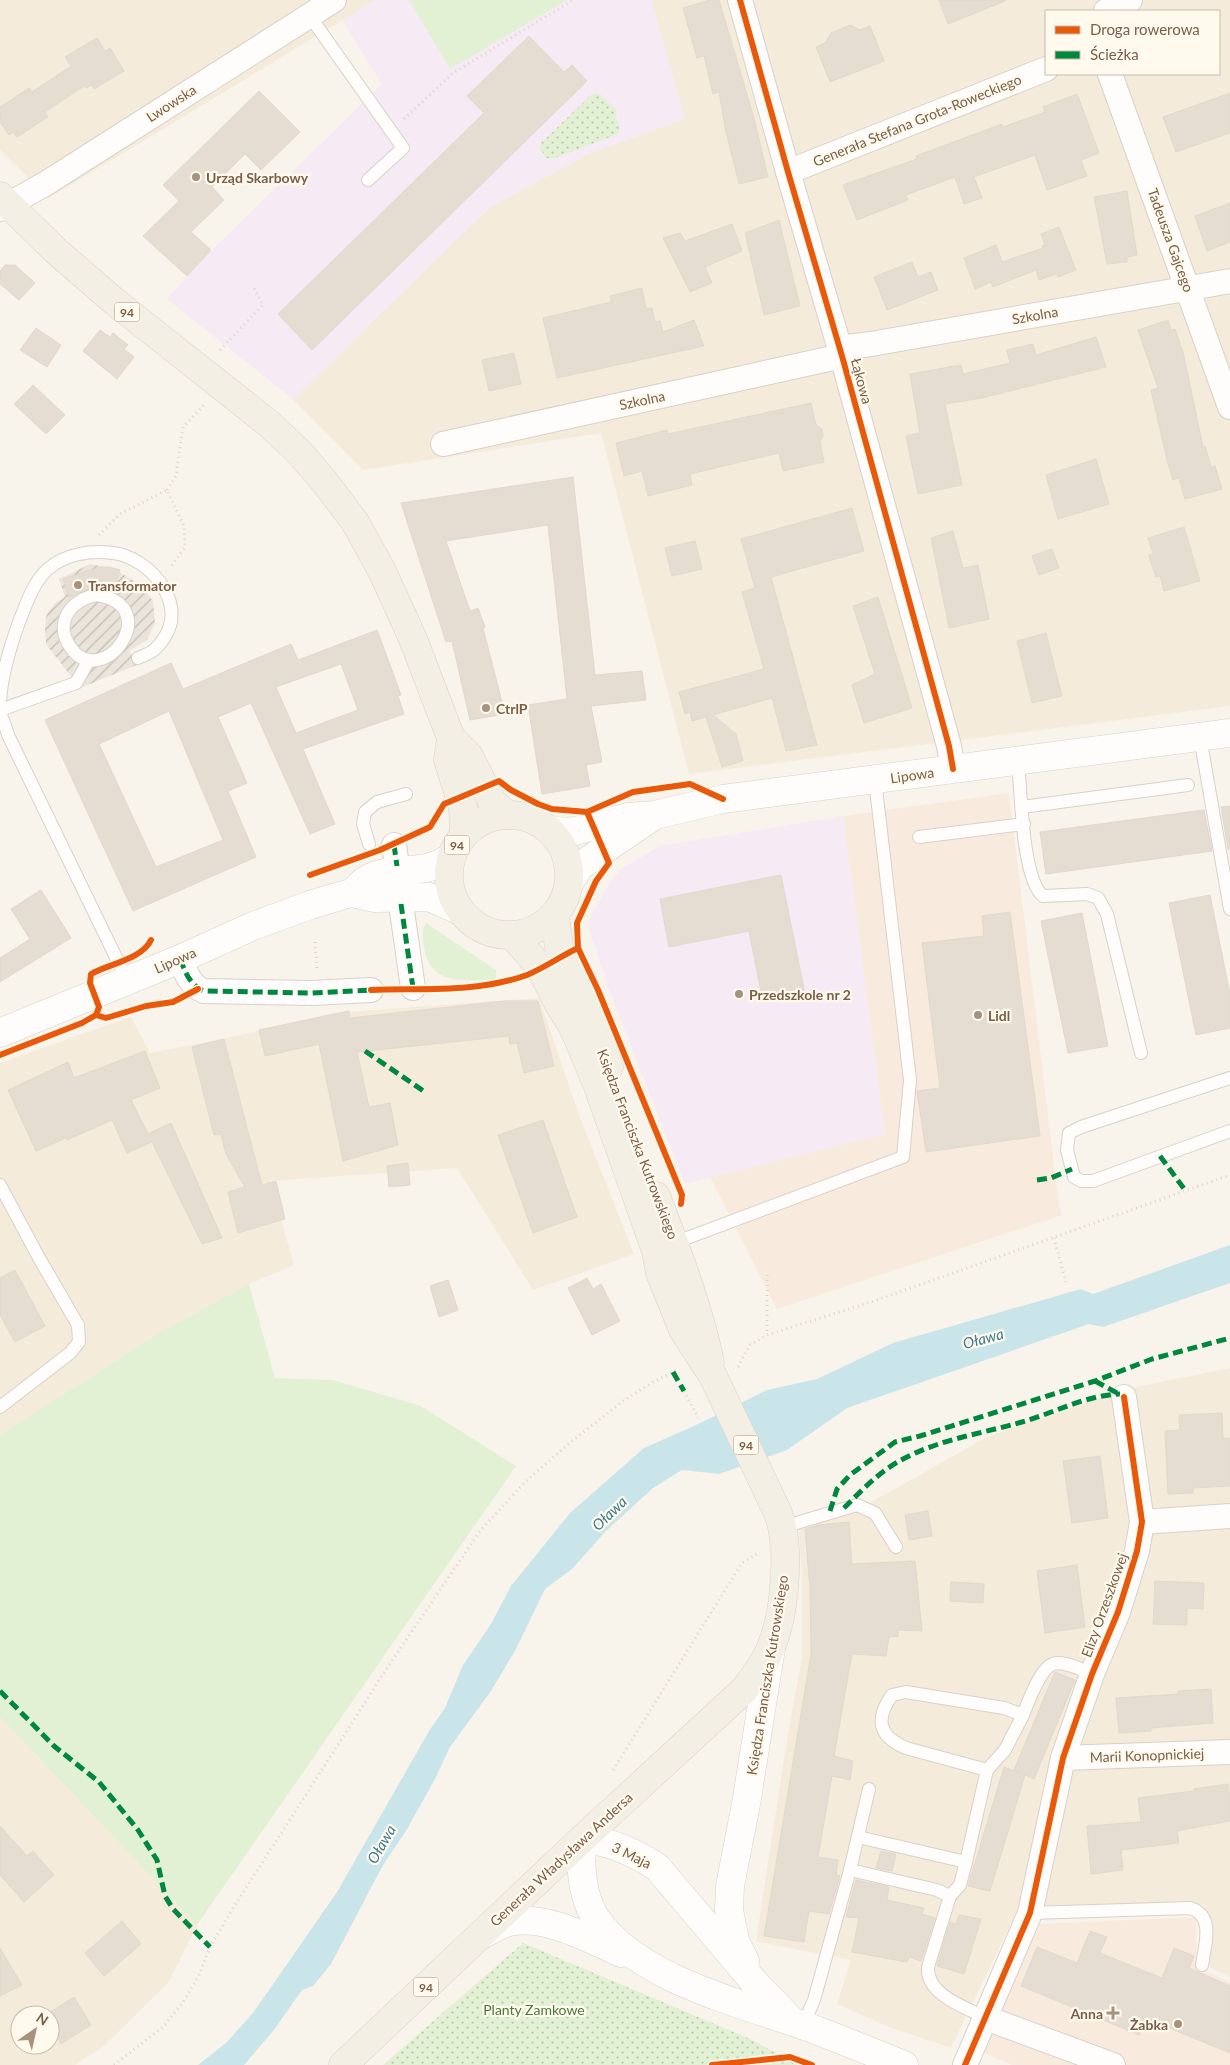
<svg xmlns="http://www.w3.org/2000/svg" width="1230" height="2065" font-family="Lato,sans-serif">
<defs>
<pattern id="industrial-furrows" width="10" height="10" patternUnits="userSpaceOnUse" patternTransform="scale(1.25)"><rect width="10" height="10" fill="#ebe4db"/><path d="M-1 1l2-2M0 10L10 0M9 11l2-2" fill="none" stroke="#c3bcb3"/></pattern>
<pattern id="park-dots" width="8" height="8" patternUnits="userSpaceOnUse" patternTransform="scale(1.25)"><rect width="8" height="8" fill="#e2f1d4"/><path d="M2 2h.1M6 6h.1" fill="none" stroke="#bcc6ae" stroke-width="1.8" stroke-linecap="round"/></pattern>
</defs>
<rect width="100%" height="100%" fill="#f8f4eb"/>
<g fill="#f5ebda" fill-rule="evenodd">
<polygon points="0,0 376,0 49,198 0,150"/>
<path d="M651 0H1230V706L689 774 601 433 363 470 293 399 489 208 590 153 685 119ZM1046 11H1219V74H1046Z"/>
<polygon points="539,998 579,1115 634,1254 533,1290 457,1168 270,1181 294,1265 249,1284 164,1330 0,1435 0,1063 131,1017 150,1053 240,1035 333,1013"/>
<polygon points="1230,1368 1230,1977 1207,1966 1204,1904 1019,1907 951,2048 889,2027 837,2004 851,1960 756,1941 787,1740 802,1657 802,1573 798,1523 850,1514 987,1437 1131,1388"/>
<path d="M0 1717 197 1925 169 1982 104 2046 75 2065H0ZM20 2015H50V2045H20Z"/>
</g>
<g fill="#f9eade">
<polygon points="1009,793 1059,1206 1062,1215 777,1309 710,1177 885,1134 843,816"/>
<polygon points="1196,1917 1197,1968 1230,1982 1230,2065 1012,2065 977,2050 1034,1924"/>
</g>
<polygon fill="url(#industrial-furrows)" points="90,564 114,569 141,585 153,601 155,623 147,640 129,651 139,664 80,688 46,644 45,629 46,616 54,604 65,597 59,579"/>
<g fill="#f6eaf4">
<polygon points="376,0 651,0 685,119 590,153 489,208 293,399 167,299 212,250 382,84 342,20"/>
<polygon points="843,816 885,1134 685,1184 608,987 589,929 589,921 594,910 611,881 621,869 660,846"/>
</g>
<g fill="#e2f1d4">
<polygon points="409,0 567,0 450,69"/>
<path d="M426 923 496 970V977L495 979C463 981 429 986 424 946 423 938 421 929 426 923Z"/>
<polygon points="249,1284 275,1378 333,1380 421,1406 516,1466 197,1925 0,1717 0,1435 164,1330"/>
</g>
<g fill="url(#park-dots)">
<polygon points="596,93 601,95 617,111 616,118 620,128 618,134 553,159 547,158 540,149 540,144 591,95"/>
<polygon points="523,1943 748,2038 799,2065 383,2065"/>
</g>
<polygon fill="#cae5ea" points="1230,1245 1230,1283 1103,1327 1089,1324 847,1408 787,1450 719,1474 682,1470 653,1488 606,1531 572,1569 545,1589 516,1649 491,1691 450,1747 435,1779 406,1831 383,1865 331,1964 313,1986 302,1990 274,2030 244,2065 198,2065 226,2043 253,2013 294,1954 337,1892 429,1731 445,1708 463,1665 491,1624 511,1586 570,1513 644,1448 694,1426 767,1390 817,1379 893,1343 1081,1289 1093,1294"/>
<g fill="#e5ddd2" stroke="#e2d8cc" fill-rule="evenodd">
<polygon points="710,0 719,0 754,118 768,177 739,184 726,132 719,92 713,94 704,56 697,58 683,8"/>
<polygon points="939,0 1005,0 1005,1 948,24"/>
<polygon points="850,25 860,30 870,26 884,61 830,82 816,47 825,43 831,33"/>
<polygon points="529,36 564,72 572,65 587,81 312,350 278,314 484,113 467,96"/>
<polygon points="97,38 105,51 110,48 124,71 94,89 92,85 86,88 84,86 45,112 48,117 17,137 13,132 9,135 0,122 0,107 29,88 32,92 71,66 65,57"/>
<polygon points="259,91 300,132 261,170 245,154 212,187 224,200 191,232 211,250 187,276 143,236 179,201 163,185"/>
<polygon points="1230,93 1230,133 1176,152 1163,117"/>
<polygon points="1077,94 1099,153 1081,160 1087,176 1047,190 1035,155 974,177 982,198 964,204 955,177 906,195 908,200 857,220 843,185 917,159 916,156 1002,124 1003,127 1045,112 1043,107"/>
<polygon points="1127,191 1137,255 1127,257 1127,262 1107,264 1094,197"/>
<polygon points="1230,203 1230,242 1207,251 1195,216"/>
<polygon points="779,220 800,306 764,315 745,233"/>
<polygon points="732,224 742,251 705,267 712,283 690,292 663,238 680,233 685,241"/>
<polygon points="1059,227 1076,270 1058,277 1056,274 1039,280 1036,270 993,287 991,282 975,289 964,258 996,245 1002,262 1043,248 1042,246 1045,245 1041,234"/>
<polygon points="912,262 918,277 931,272 938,290 887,310 874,277"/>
<polygon points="5,265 15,265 35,283 19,300 0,284 0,271"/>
<polygon points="642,288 646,309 652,308 655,322 660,321 663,332 694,320 704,346 557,378 543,318 611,302 610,296"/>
<polygon points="1168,320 1171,330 1175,329 1183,352 1203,447 1205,446 1211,467 1215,466 1222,489 1185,499 1179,478 1173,480 1167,460 1151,390 1158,388 1138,330"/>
<polygon points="36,328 61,345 47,367 20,350"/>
<polygon points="100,330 110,337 113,333 128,345 124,349 134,357 117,379 83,351"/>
<polygon points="1096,337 1106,367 982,398 945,404 962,485 918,494 906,436 920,433 910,374 961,365 963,374 1010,363 1007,350 1033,344 1036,355"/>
<polygon points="514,353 521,384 489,391 482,360"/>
<polygon points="33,385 65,415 46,434 14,404"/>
<polygon points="811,403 816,425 822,429 823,436 820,442 824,462 783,471 779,453 690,474 692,485 648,496 642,471 624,476 616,443 667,430 668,434"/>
<polygon points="1096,459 1109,504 1058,519 1046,475"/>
<polygon points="573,477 595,675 642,671 646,700 591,706 602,762 586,765 590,786 542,794 528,705 567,699 548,525 446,541 470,611 478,608 485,627 483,628 505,714 470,720 452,641 446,642 401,503"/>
<polygon points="852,508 864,551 771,577 817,745 786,751 772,698 713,715 736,734 743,761 722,767 706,717 692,721 690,712 685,714 679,692 764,669 742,592 755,588 741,539"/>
<polygon points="1184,527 1200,581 1164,591 1160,576 1156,577 1152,566 1149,555 1153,553 1148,538"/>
<polygon points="953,531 963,568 978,565 989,619 949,628 931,538"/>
<polygon points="695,541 702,569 672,576 665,548"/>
<polygon points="1052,549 1059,568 1039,575 1032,556"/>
<polygon points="100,567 109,567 120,570 115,584 86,590 69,597 63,579"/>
<polygon points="878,597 912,708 864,723 852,685 875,674 853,606"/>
<path d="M377 630 401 695 398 696 404 714 303 749 335 824 310 834 251 703 218 717 247 783 228 791 256 857 133 911 45 720 171 663 183 689 291 644 298 660ZM341 664 358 710 296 733 276 687ZM169 711 223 840 156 867 99 744Z"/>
<polygon points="1046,633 1062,696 1032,703 1017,641"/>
<polygon points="1230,806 1230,849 1228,849 1221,807"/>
<polygon points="1204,810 1212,851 1046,874 1040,832"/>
<polygon points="781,875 805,994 763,1002 749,931 669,947 660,899"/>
<polygon points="41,890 71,938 0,982 0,958 30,939 11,909"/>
<polygon points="1210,895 1230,994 1230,1028 1196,1035 1169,903"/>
<polygon points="1010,912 1040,1136 926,1152 917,1091 940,1088 922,943 984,936 982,916"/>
<polygon points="1082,913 1108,1046 1068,1053 1041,921"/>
<polygon points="504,1001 538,1001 554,1066 524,1073 517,1043 510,1044 509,1036 357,1052 369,1107 390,1103 398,1145 343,1161 319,1044 265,1056 259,1030 349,1011 350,1018"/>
<polygon points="224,1039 262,1185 276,1181 285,1219 238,1233 228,1192 245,1187 226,1154 221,1134 214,1135 192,1047"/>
<polygon points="145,1051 160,1088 131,1100 148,1134 171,1123 222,1238 202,1244 152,1142 127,1153 112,1120 67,1140 66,1138 36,1151 8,1090 68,1062 74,1078"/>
<polygon points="543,1120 577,1217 533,1233 498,1135"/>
<polygon points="408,1163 410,1185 389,1187 387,1166"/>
<polygon points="15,1270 45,1326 15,1342 0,1315 0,1278"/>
<polygon points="587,1278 593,1289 601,1284 620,1321 592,1335 568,1288"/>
<polygon points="448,1280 458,1310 439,1317 430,1286"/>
<polygon points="1222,1413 1223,1439 1230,1438 1230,1486 1193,1488 1193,1493 1168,1494 1165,1431 1180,1430 1179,1415"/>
<polygon points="1100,1456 1108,1518 1072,1523 1063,1461"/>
<polygon points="928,1511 932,1536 909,1540 905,1515"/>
<polygon points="849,1522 852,1564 915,1561 922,1631 898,1630 898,1636 889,1637 886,1656 852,1654 834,1756 853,1761 850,1780 832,1776 818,1857 838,1860 836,1875 840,1876 829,1914 809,1911 804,1942 764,1936 811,1654 810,1588 805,1529 819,1525"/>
<polygon points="1077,1565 1085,1627 1045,1633 1037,1571"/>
<polygon points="1155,1581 1204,1583 1203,1609 1187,1608 1187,1625 1153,1624"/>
<polygon points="951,1582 984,1584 983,1603 950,1601"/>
<polygon points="1055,1672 1075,1680 1034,1779 1014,1770"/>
<polygon points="1211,1689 1213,1723 1151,1728 1151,1731 1119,1733 1116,1698 1178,1694 1178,1691"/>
<polygon points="1004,1767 1025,1775 990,1891 968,1886"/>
<polygon points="1228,1784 1230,1797 1230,1821 1177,1831 1179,1843 1121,1850 1123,1870 1091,1874 1087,1826 1141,1822 1138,1798 1194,1791 1194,1789"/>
<polygon points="0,1826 27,1856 33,1851 54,1875 24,1902 0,1875"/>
<polygon points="881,1851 896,1854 892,1871 876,1868"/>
<polygon points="856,1880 889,1887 887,1900 924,1908 922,1914 935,1918 921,1961 909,1957 907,1962 852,1952 859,1918 846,1917"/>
<polygon points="959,1915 981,1919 964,1974 937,1966 950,1922 956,1924"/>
<polygon points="122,1921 141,1944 104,1976 85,1953"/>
<polygon points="1090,1931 1107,1937 1100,1953 1162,1978 1174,1948 1194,1956 1189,1968 1230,1986 1230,2053 1145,2018 1139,2035 1021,1986 1037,1947 1077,1963"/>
<polygon points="0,1948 22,1985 0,1996"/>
<polygon points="74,1997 91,2025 61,2044 50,2025 50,2015 46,2015"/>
</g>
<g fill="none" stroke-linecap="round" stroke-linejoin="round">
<g stroke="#d8d1c9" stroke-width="14">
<g id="lane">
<polyline points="309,15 403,148 368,180"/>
<path d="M97 595C166 606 103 692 71 648 53 623 71 599 97 595Z"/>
<path d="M0 700C2 673 10 647 19 622 26 605 33 582 48 569 65 554 90 550 113 553 148 557 186 600 166 635 157 649 154 652 138 658"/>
<polyline points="0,710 76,683 89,660"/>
<polyline points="0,712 9,737 127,980"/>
<polyline points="1200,737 1230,909"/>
<path d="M1018 761C1021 791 1022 879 1043 896L1087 894 1098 898 1107 914 1141 1053"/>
<polyline points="1022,807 1188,785"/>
<polyline points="919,837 1024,824"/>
<polyline points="369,844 363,824 365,812 377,802 406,794"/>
<polyline points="1230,1078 1081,1127 1069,1133 1067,1150 1074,1177 1081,1181 1093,1181 1230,1131"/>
<polyline points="0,1185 39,1258 78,1325 79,1342 70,1353 0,1407"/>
<polyline points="671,1244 903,1157 910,1080 875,780"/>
<polyline points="783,1527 857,1505 875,1513 896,1547"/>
<polyline points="987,1770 1005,1750 1023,1715"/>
<path d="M858 1837 966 1862 987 1770 906 1748C878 1736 875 1719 892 1695L906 1692 1004 1708 1023 1715C1028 1703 1040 1668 1053 1664 1064 1660 1082 1670 1092 1674"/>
<path d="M850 1870 937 1890 950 1896 928 1967C926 1995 965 2007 986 2018"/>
<polyline points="950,1896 960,1885 966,1862"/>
<path d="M1030 1913 1190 1908C1215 1915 1205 1945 1202 1965"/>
<polyline points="803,2025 814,2000 850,1870 869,1789"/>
</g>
</g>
<g stroke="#d8d1c9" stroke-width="26">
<g id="street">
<polyline points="740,0 788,172 842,356 949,746 953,769"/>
<polyline points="1106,11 1130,0"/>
<polyline points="1110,74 1230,407"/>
<polyline points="788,172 1046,69"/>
<polyline points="0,209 45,184 334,0"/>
<polyline points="839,348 871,344 1230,281"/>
<polyline points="443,444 842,356"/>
<polyline points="394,845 397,866"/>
<polyline points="401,904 413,988"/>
<path d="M180 959C185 971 190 986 204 991L312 993 371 990"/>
<polyline points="1142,1522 1230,1516"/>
<polyline points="1063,1758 1230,1752"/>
<polyline points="986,2018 1113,2065"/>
<polyline points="965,2065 1030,1913 1063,1758 1092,1674 1118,1612 1137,1551 1142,1522 1124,1397"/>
</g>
</g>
<g stroke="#d8d1c7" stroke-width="29">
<g id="secondary">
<polyline points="550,830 565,832 575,831 628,817 655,815 723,799 1230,733"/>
<polyline points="570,881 580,866 652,817"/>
<path d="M352 893C356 889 361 883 366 880 392 864 425 878 452 856"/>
<polyline points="0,1033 180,959 253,926 310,905 340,896 352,893 375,898 429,897 461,911"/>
<path d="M481 1935C490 1931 499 1924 509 1922 545 1914 590 1939 621 1953"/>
<polyline points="745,1961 735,1941 729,1910 730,1886 746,1804 771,1648"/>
<path d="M793 2022 755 1983 657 1867C634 1852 610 1841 582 1839 580 1865 582 1898 597 1920 639 1979 740 2003 805 2026 838 2038 871 2052 904 2065"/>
</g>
</g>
<g stroke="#dad1c8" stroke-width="29">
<g id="primary">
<polyline points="0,196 55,250 115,302 268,423 299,452 324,481 355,522 382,571 413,639 451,738 469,756 493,803 508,815"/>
<polyline points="451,738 448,760 463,807 464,835"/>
<circle cx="509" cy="875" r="60"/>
<polyline points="555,915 559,948 587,1008 609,1067"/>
<path d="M656 1196C677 1251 698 1305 710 1362"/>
<path d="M343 2065 582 1839 744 1690C754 1677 765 1663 771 1647 785 1614 791 1547 778 1513L713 1376 683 1330 660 1273 656 1251 597 1084 574 1029 558 1003 540 967 513 936"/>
</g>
</g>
<g stroke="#dcd4cc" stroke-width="3" stroke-dasharray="1 4" stroke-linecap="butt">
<polyline points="404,119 453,73 573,0"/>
<polyline points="220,350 263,305 253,286"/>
<polyline points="167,490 176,476 183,427 205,404"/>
<polyline points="99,535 120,514 167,490 184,526 185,547 170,568"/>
<polyline points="315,942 317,969"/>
<polyline points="1054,1238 1066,1282"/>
<polyline points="767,1275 767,1335"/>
<polyline points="738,1367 750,1345 767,1335 874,1301 1230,1175"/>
<polyline points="684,1391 698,1418"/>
<polyline points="613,1770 742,1563 760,1552"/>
<polyline points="114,2065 164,2026 183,2002 198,1977 210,1947 230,1913 389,1665 480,1531 525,1482 572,1441 623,1401 653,1382 679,1369"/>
</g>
<use href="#lane" stroke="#fefdfc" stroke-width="12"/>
<use href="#street" stroke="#fefdfc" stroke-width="24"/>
<use href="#secondary" stroke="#fefdfc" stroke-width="28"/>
<use href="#primary" stroke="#f3efe5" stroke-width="28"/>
<g stroke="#00873e" stroke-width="5" stroke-dasharray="10 5" stroke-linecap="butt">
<polyline points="394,845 397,866"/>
<polyline points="401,904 413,988"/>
<path d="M180 959C185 971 190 986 204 991L312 993 374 990"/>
<polyline points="365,1051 425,1092"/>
<polyline points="1160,1156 1185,1190"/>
<polyline points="1037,1180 1051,1178 1072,1169"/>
<polyline points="673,1372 684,1391"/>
<polyline points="1095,1381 1119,1394"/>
<path d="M844 1508C863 1489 881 1470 905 1458 941 1439 984 1433 1022 1422 1054 1413 1086 1395 1120 1394"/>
<polyline points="830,1511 837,1489 850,1475 895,1442 920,1436 1095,1381 1152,1359 1230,1338"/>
<polyline points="0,1691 54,1746 99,1782 138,1830 157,1860 165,1896 173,1909 210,1947"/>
</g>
<g stroke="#fffaed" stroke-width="9">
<g id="cycleway">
<polyline points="740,0 788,172 842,356 949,746 953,769"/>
<polyline points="587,812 609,863 596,881 577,923 578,948 598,990 682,1195 681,1204"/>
<polyline points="310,875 380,850 430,827 444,804 499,781 511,790 538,804 552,809 587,812 633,792 690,784 723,799"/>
<path d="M371 990C423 988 477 993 527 975 544 968 561 956 578 948"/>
<polyline points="96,1015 106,1018 146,1006 173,1002 198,989"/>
<path d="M0 1055 82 1023 96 1015 99 1007 90 983 91 974C109 964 142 959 151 940"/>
<polyline points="712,2065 790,2057 812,2065"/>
<polyline points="965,2065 1030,1913 1063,1758 1092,1674 1118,1612 1137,1551 1142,1522 1124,1397"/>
</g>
</g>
<use href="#cycleway" stroke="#e8590c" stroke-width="6"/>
</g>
<g fill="#a79280" stroke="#fffaed" stroke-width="2">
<circle cx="196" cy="177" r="5"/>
<circle cx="78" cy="585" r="5"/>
<circle cx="486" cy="708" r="5"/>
<circle cx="739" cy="994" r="5"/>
<circle cx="978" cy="1015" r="5"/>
<path d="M1110.5 2005.5h5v5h5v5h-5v5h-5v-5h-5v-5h5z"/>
<circle cx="1178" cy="2024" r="5"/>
</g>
<g text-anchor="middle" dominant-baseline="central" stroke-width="4.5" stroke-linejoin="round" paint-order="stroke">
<g fill="#fffaed" stroke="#a38d79" stroke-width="1">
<rect x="114.5" y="302.5" width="25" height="19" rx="4"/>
<rect x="444.5" y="835.5" width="25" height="19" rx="4"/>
<rect x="733.5" y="1435.5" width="25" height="19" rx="4"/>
<rect x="413.5" y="1977.5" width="25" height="19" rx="4"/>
</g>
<g font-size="12" font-weight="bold" fill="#7b5e47">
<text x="127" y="312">94</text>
<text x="457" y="845">94</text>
<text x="746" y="1445">94</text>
<text x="426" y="1987">94</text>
</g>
<g font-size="14" fill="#7b5e47" stroke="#fffaed">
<text transform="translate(171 103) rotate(-33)">Lwowska</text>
<text transform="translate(917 120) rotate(-22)">Generała Stefana Grota-Roweckiego</text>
<text transform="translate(1171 240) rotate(70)">Tadeusza Gajcego</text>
<text transform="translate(1035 315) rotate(-10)">Szkolna</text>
<text transform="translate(862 381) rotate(75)">Łąkowa</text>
<text transform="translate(642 400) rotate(-12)">Szkolna</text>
<text transform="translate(912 775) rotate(-8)">Lipowa</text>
<text transform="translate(175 960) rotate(-24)">Lipowa</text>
<text transform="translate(638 1144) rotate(69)">Księdza Franciszka Kutrowskiego</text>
<text transform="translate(1104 1605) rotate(-70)">Elizy Orzeszkowej</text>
<text transform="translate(767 1675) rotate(-81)">Księdza Franciszka Kutrowskiego</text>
<text transform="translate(1147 1755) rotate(-2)">Marii Konopnickiej</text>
<text transform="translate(632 1855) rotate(26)">3 Maja</text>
<text transform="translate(561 1859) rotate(-43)">Generała Władysława Andersa</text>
</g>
<g font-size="14" font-weight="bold" fill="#7b5e47" stroke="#fffaed" text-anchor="start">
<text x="206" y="177">Urząd Skarbowy</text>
<text x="88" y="585">Transformator</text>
<text x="496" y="708">CtrlP</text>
<text x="749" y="994">Przedszkole nr 2</text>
<text x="988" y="1015">Lidl</text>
<text x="1103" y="2013" text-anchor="end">Anna</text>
<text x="1168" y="2024" text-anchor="end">Żabka</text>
</g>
<g font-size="14" fill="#487b3b" stroke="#fffaed">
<text x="534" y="2009">Planty Zamkowe</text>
</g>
<g font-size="15" font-style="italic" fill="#3e7b90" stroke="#fffaed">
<text transform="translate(983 1338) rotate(-15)">Oława</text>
<text transform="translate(609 1513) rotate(-44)">Oława</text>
<text transform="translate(381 1844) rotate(-60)">Oława</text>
</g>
</g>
<rect x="1045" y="10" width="175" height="65" fill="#fffaed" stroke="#cabcab"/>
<rect x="1055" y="26" width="25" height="8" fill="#e8590c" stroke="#cabcab"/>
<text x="1090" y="35" font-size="15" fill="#7b5e47">Droga rowerowa</text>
<rect x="1055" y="51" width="25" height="8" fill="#00873e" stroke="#cabcab"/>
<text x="1090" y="60" font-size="15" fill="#7b5e47">Ścieżka</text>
<g transform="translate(35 2030) rotate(34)"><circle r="24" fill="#fffaed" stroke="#cabcab"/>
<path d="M0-4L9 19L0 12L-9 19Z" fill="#a79280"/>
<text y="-8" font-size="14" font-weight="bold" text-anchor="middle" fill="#7b5e47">N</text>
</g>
</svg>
